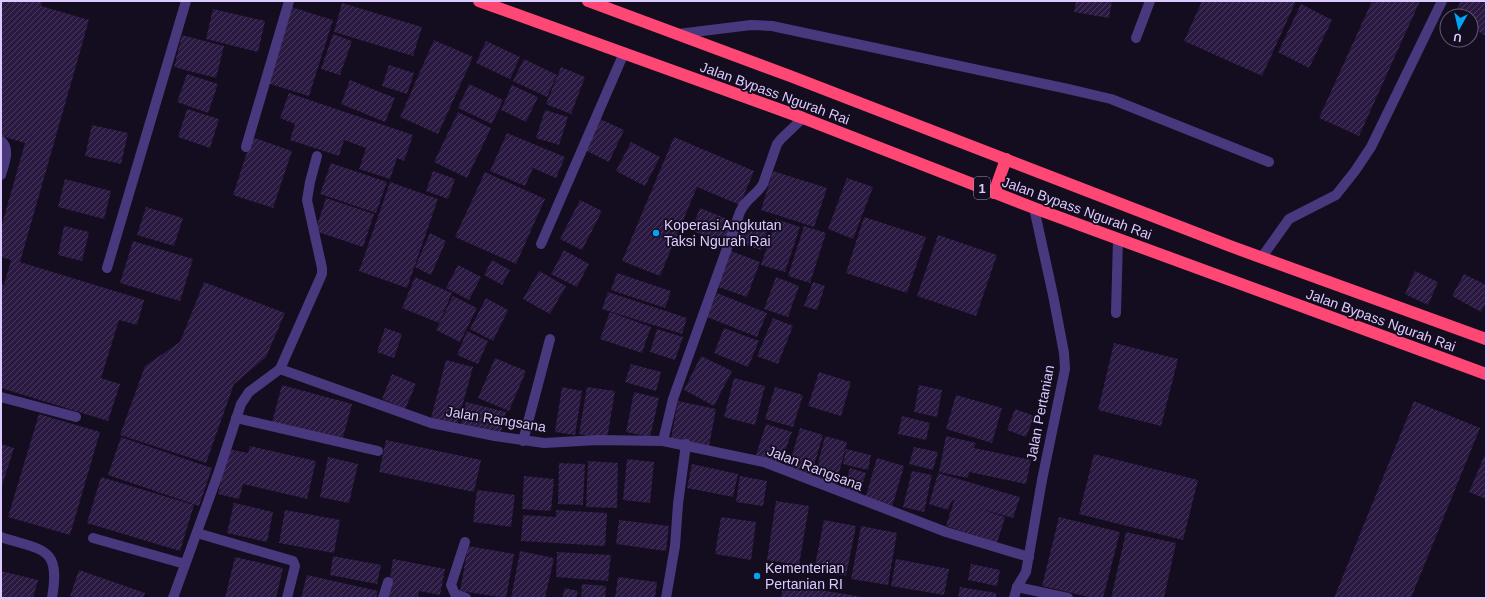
<svg xmlns="http://www.w3.org/2000/svg" width="1487" height="599" font-family="Arial,sans-serif">
<defs>
<pattern id="building-hatch" width="6" height="6" patternUnits="userSpaceOnUse"><rect width="6" height="6" fill="#2a1940"/><path d="M-1 1l2-2M0 6l6-6M5 7l2-2" fill="none" stroke="#48395d"/></pattern>
</defs>
<rect width="100%" height="100%" fill="#140c1f"/>
<g fill="url(#building-hatch)">
<polygon points="1,1 42,1 41,6 89,20 20,262 144,300 137,325 119,320 101,378 120,384 108,421 1,388 1,284 4,285 11,260 1,257 1,228 25,143 1,136"/>
<polygon points="1076,1 1112,1 1109,18 1074,12"/>
<polygon points="1202,1 1296,1 1262,76 1184,41"/>
<polygon points="1372,1 1420,1 1359,136 1319,118"/>
<polygon points="1461,1 1486,1 1486,36 1471,27 1471,16 1453,16"/>
<polygon points="342,3 422,27 413,56 334,32"/>
<polygon points="1301,4 1332,20 1309,68 1278,52"/>
<polygon points="291,7 333,20 309,96 267,83"/>
<polygon points="213,9 265,21 258,52 206,39"/>
<polygon points="333,34 352,41 340,75 321,69"/>
<polygon points="182,35 224,46 216,78 174,67"/>
<polygon points="434,40 473,57 438,134 400,117"/>
<polygon points="486,41 520,57 510,79 476,63"/>
<polygon points="524,59 557,75 547,97 513,81"/>
<polygon points="389,65 414,73 407,94 382,86"/>
<polygon points="561,67 585,77 571,114 546,104"/>
<polygon points="187,74 218,84 208,113 177,102"/>
<polygon points="350,80 395,98 385,122 341,104"/>
<polygon points="469,84 503,100 492,124 458,108"/>
<polygon points="512,85 538,97 526,122 501,110"/>
<polygon points="289,93 413,135 404,161 397,158 390,179 359,169 366,148 344,140 339,156 290,140 295,124 280,118"/>
<polygon points="187,109 219,119 210,148 178,137"/>
<polygon points="545,110 568,117 559,145 536,138"/>
<polygon points="458,112 491,128 467,178 434,162"/>
<polygon points="600,119 624,130 609,162 585,150"/>
<polygon points="92,125 128,133 121,164 85,156"/>
<polygon points="507,133 565,157 556,178 533,168 525,186 490,171"/>
<polygon points="252,137 292,151 273,208 233,195"/>
<polygon points="674,137 754,171 740,205 697,187 660,276 622,261"/>
<polygon points="631,142 660,157 645,186 616,171"/>
<polygon points="331,163 387,182 376,213 320,194"/>
<polygon points="433,171 455,179 448,199 426,191"/>
<polygon points="773,171 827,188 814,227 761,210"/>
<polygon points="485,172 545,199 516,264 455,237"/>
<polygon points="847,178 873,187 853,239 828,229"/>
<polygon points="65,179 111,191 104,219 58,207"/>
<polygon points="390,182 438,199 407,288 359,271"/>
<polygon points="326,198 374,214 363,247 315,231"/>
<polygon points="580,200 602,211 582,250 560,239"/>
<polygon points="146,207 183,218 174,246 137,235"/>
<polygon points="700,208 732,221 723,244 691,230"/>
<polygon points="864,217 926,237 907,293 846,273"/>
<polygon points="742,219 768,229 761,250 734,241"/>
<polygon points="776,219 800,227 785,272 761,265"/>
<polygon points="64,226 89,232 82,261 58,255"/>
<polygon points="804,226 826,233 810,283 788,276"/>
<polygon points="430,233 446,241 431,275 415,267"/>
<polygon points="938,235 997,255 976,316 917,296"/>
<polygon points="133,241 193,259 180,301 120,283"/>
<polygon points="564,250 589,264 577,287 551,274"/>
<polygon points="731,251 760,262 747,297 718,287"/>
<polygon points="492,260 510,270 502,285 484,275"/>
<polygon points="458,265 481,277 469,300 446,288"/>
<polygon points="539,271 566,286 550,314 523,299"/>
<polygon points="1415,271 1438,282 1428,305 1405,294"/>
<polygon points="617,273 671,291 665,308 611,290"/>
<polygon points="1464,274 1486,285 1486,303 1481,312 1452,296"/>
<polygon points="415,277 452,293 439,323 402,308"/>
<polygon points="776,277 799,286 788,317 764,309"/>
<polygon points="204,282 285,313 266,357 234,384 206,463 120,435 145,366 180,342"/>
<polygon points="813,282 825,286 817,310 804,306"/>
<polygon points="608,292 687,318 682,334 602,309"/>
<polygon points="717,293 767,313 757,337 707,317"/>
<polygon points="453,296 477,308 460,342 436,330"/>
<polygon points="486,298 508,310 493,341 470,329"/>
<polygon points="610,312 651,327 642,353 600,339"/>
<polygon points="773,318 793,326 778,364 757,356"/>
<polygon points="385,328 402,334 394,358 377,352"/>
<polygon points="724,328 759,341 748,367 714,353"/>
<polygon points="657,329 683,337 675,360 650,352"/>
<polygon points="467,331 488,341 478,364 457,355"/>
<polygon points="1114,343 1178,359 1161,426 1098,410"/>
<polygon points="701,356 732,371 714,406 684,390"/>
<polygon points="495,358 526,371 509,411 478,398"/>
<polygon points="446,360 473,367 457,425 431,418"/>
<polygon points="631,364 661,372 656,391 625,382"/>
<polygon points="819,372 851,382 841,416 808,406"/>
<polygon points="392,374 416,384 405,409 382,399"/>
<polygon points="734,378 765,386 755,425 724,417"/>
<polygon points="282,385 352,404 342,441 272,422"/>
<polygon points="919,385 942,390 937,417 914,412"/>
<polygon points="562,387 582,391 575,435 555,432"/>
<polygon points="587,387 615,391 607,439 579,434"/>
<polygon points="775,387 803,395 793,427 765,419"/>
<polygon points="634,392 659,398 650,437 626,432"/>
<polygon points="956,395 1002,408 992,443 946,429"/>
<polygon points="678,401 716,409 709,446 671,438"/>
<polygon points="1414,401 1480,428 1411,598 1334,598"/>
<polygon points="466,402 506,412 500,436 460,427"/>
<polygon points="1015,409 1034,416 1026,437 1007,430"/>
<polygon points="39,414 100,432 70,535 8,517"/>
<polygon points="902,416 930,423 926,440 898,434"/>
<polygon points="766,424 792,432 780,464 756,455"/>
<polygon points="800,428 823,435 811,476 788,469"/>
<polygon points="825,436 847,442 836,485 814,479"/>
<polygon points="946,436 976,443 974,448 1031,460 1026,484 969,472 968,478 939,472"/>
<polygon points="121,437 212,468 199,506 108,475"/>
<polygon points="386,440 481,460 474,492 379,472"/>
<polygon points="1,444 14,448 1,489"/>
<polygon points="250,446 316,461 307,499 243,484 239,499 218,494 228,449 248,453"/>
<polygon points="914,447 938,452 933,470 909,464"/>
<polygon points="846,449 871,455 868,470 843,464"/>
<polygon points="1486,452 1486,499 1469,492"/>
<polygon points="1094,454 1198,480 1183,540 1079,514"/>
<polygon points="328,457 358,464 349,503 320,497"/>
<polygon points="877,458 904,466 892,507 865,499"/>
<polygon points="627,459 654,462 650,503 623,500"/>
<polygon points="588,461 618,463 617,508 586,507"/>
<polygon points="559,463 585,464 583,505 558,504"/>
<polygon points="692,464 738,474 733,497 687,488"/>
<polygon points="850,468 866,473 859,495 843,490"/>
<polygon points="912,471 932,475 924,512 903,507"/>
<polygon points="938,473 1020,497 1013,518 977,508 1005,517 997,543 946,526 954,501 952,500 948,510 929,504"/>
<polygon points="524,476 554,479 551,511 522,509"/>
<polygon points="740,476 767,481 763,506 736,502"/>
<polygon points="101,477 194,505 180,551 87,523"/>
<polygon points="477,490 515,495 511,527 473,522"/>
<polygon points="776,501 809,506 799,565 767,560"/>
<polygon points="234,503 273,512 267,542 227,533"/>
<polygon points="285,510 340,520 334,553 279,543"/>
<polygon points="556,510 607,513 605,546 521,541 523,515 556,517"/>
<polygon points="721,517 756,522 751,560 715,554"/>
<polygon points="1059,517 1120,532 1103,598 1093,598 1042,586"/>
<polygon points="619,520 669,526 666,551 616,544"/>
<polygon points="824,520 856,526 846,576 814,570"/>
<polygon points="861,526 897,533 888,585 851,579"/>
<polygon points="1126,532 1176,543 1164,598 1111,598"/>
<polygon points="468,546 514,554 506,598 460,591"/>
<polygon points="520,551 554,558 545,598 511,598"/>
<polygon points="557,552 611,555 608,581 556,577"/>
<polygon points="333,556 381,565 377,584 330,575"/>
<polygon points="235,557 283,568 276,598 225,598"/>
<polygon points="393,559 445,569 440,595 419,591 418,598 387,598"/>
<polygon points="896,559 949,569 944,595 891,586"/>
<polygon points="971,564 1000,570 997,586 968,580"/>
<polygon points="79,570 145,593 143,598 75,598 70,596"/>
<polygon points="1,571 38,580 33,598 1,598"/>
<polygon points="307,575 378,591 376,598 301,598"/>
<polygon points="618,577 657,582 655,598 615,598"/>
<polygon points="582,584 606,586 605,598 581,598"/>
<polygon points="783,584 863,597 863,598 781,598"/>
<polygon points="960,587 996,593 996,598 958,598"/>
<polygon points="565,588 578,591 576,598 562,598"/>
</g>
<g fill="none" stroke-linecap="round" stroke-linejoin="round">
<g stroke="#4a387e" stroke-width="10">
<polyline points="678,34 751,25 772,26 1068,89 1111,99 1269,162"/>
<polyline points="1136,38 1150,1"/>
<path d="M1 141C11 149 4 164 1 175"/>
<polyline points="1262,257 1289,219 1336,195 1355,171 1371,147 1442,1"/>
<polyline points="1116,313 1118,239"/>
<polyline points="1,397 76,417"/>
</g>
<g stroke="#4a387e" stroke-width="10">
<polyline points="246,147 289,1"/>
<polyline points="541,244 624,53"/>
<polyline points="107,268 186,1"/>
<polyline points="280,369 431,423 495,436 544,443 598,440 663,441 764,462 946,532 1029,557"/>
<polyline points="280,369 322,274 322,268 307,200 310,182 317,156"/>
<polyline points="236,418 378,451"/>
<polyline points="523,441 550,339"/>
<path d="M663 441 673 399 740 212C747 197 756 196 763 184L777 144 781 139 803 118"/>
<polyline points="197,533 293,561 295,566 287,598"/>
<path d="M1 537C43 551 61 546 52 598"/>
<polyline points="93,538 185,564"/>
<polyline points="465,542 451,585 455,594 466,598"/>
<polyline points="1017,587 1068,598"/>
<polyline points="173,598 218,474 241,404 249,392 280,369"/>
<polyline points="383,598 388,582"/>
<polyline points="666,598 675,546 678,504 686,444"/>
<polyline points="1014,598 1017,587 1026,572 1042,480 1065,369 1064,353 1053,295 1034,208"/>
</g>
<g stroke="#fe4774" stroke-width="12">
<polyline points="479,1 803,118 1034,208 1486,374"/>
<polyline points="588,1 790,76 1230,246 1486,339"/>
<polyline points="994,193 1006,159"/>
</g>
</g>
<g fill="#02a4f4" stroke="#140c1f" stroke-width="1.5">
<circle cx="656" cy="233" r="4"/>
<circle cx="757" cy="576" r="4"/>
</g>
<g text-anchor="middle" dominant-baseline="central" stroke-width="3.5" stroke-linejoin="round" paint-order="stroke">
<rect fill="#140c1f" stroke="#a192bc" stroke-width="1" x="974" y="177" width="16" height="22" rx="3"/>
<g font-size="13" font-weight="bold" fill="#ddcbff">
<text x="982" y="188">1</text>
</g>
<g font-size="14" fill="#ddcbff" stroke="#140c1f">
<text transform="translate(775 93) rotate(20)">Jalan Bypass Ngurah Rai</text>
<text transform="translate(1077 208) rotate(20)">Jalan Bypass Ngurah Rai</text>
<text transform="translate(1381 320) rotate(20)">Jalan Bypass Ngurah Rai</text>
<text transform="translate(1040 413) rotate(-79)">Jalan Pertanian</text>
<text transform="translate(496 419) rotate(9)">Jalan Rangsana</text>
<text transform="translate(815 468) rotate(21)">Jalan Rangsana</text>
</g>
<g font-size="14" fill="#ddcbff" stroke="#140c1f" text-anchor="start">
<text x="664" y="225">Koperasi Angkutan<tspan x="664" dy="16">Taksi Ngurah Rai</tspan></text>
<text x="765" y="568">Kementerian<tspan x="765" dy="16">Pertanian RI</tspan></text>
</g>
</g>
<rect width="1487" height="599" fill="none" stroke="#ddcbff" stroke-width="4"/>
<g transform="translate(1459 28) rotate(188)"><circle r="19" fill="#140c1f" stroke="#645879"/>
<path d="M0-3L7 15L0 10L-7 15Z" fill="#02a4f4"/>
<text y="-6" font-size="11" font-weight="bold" text-anchor="middle" fill="#ddcbff">U</text>
</g>
</svg>
